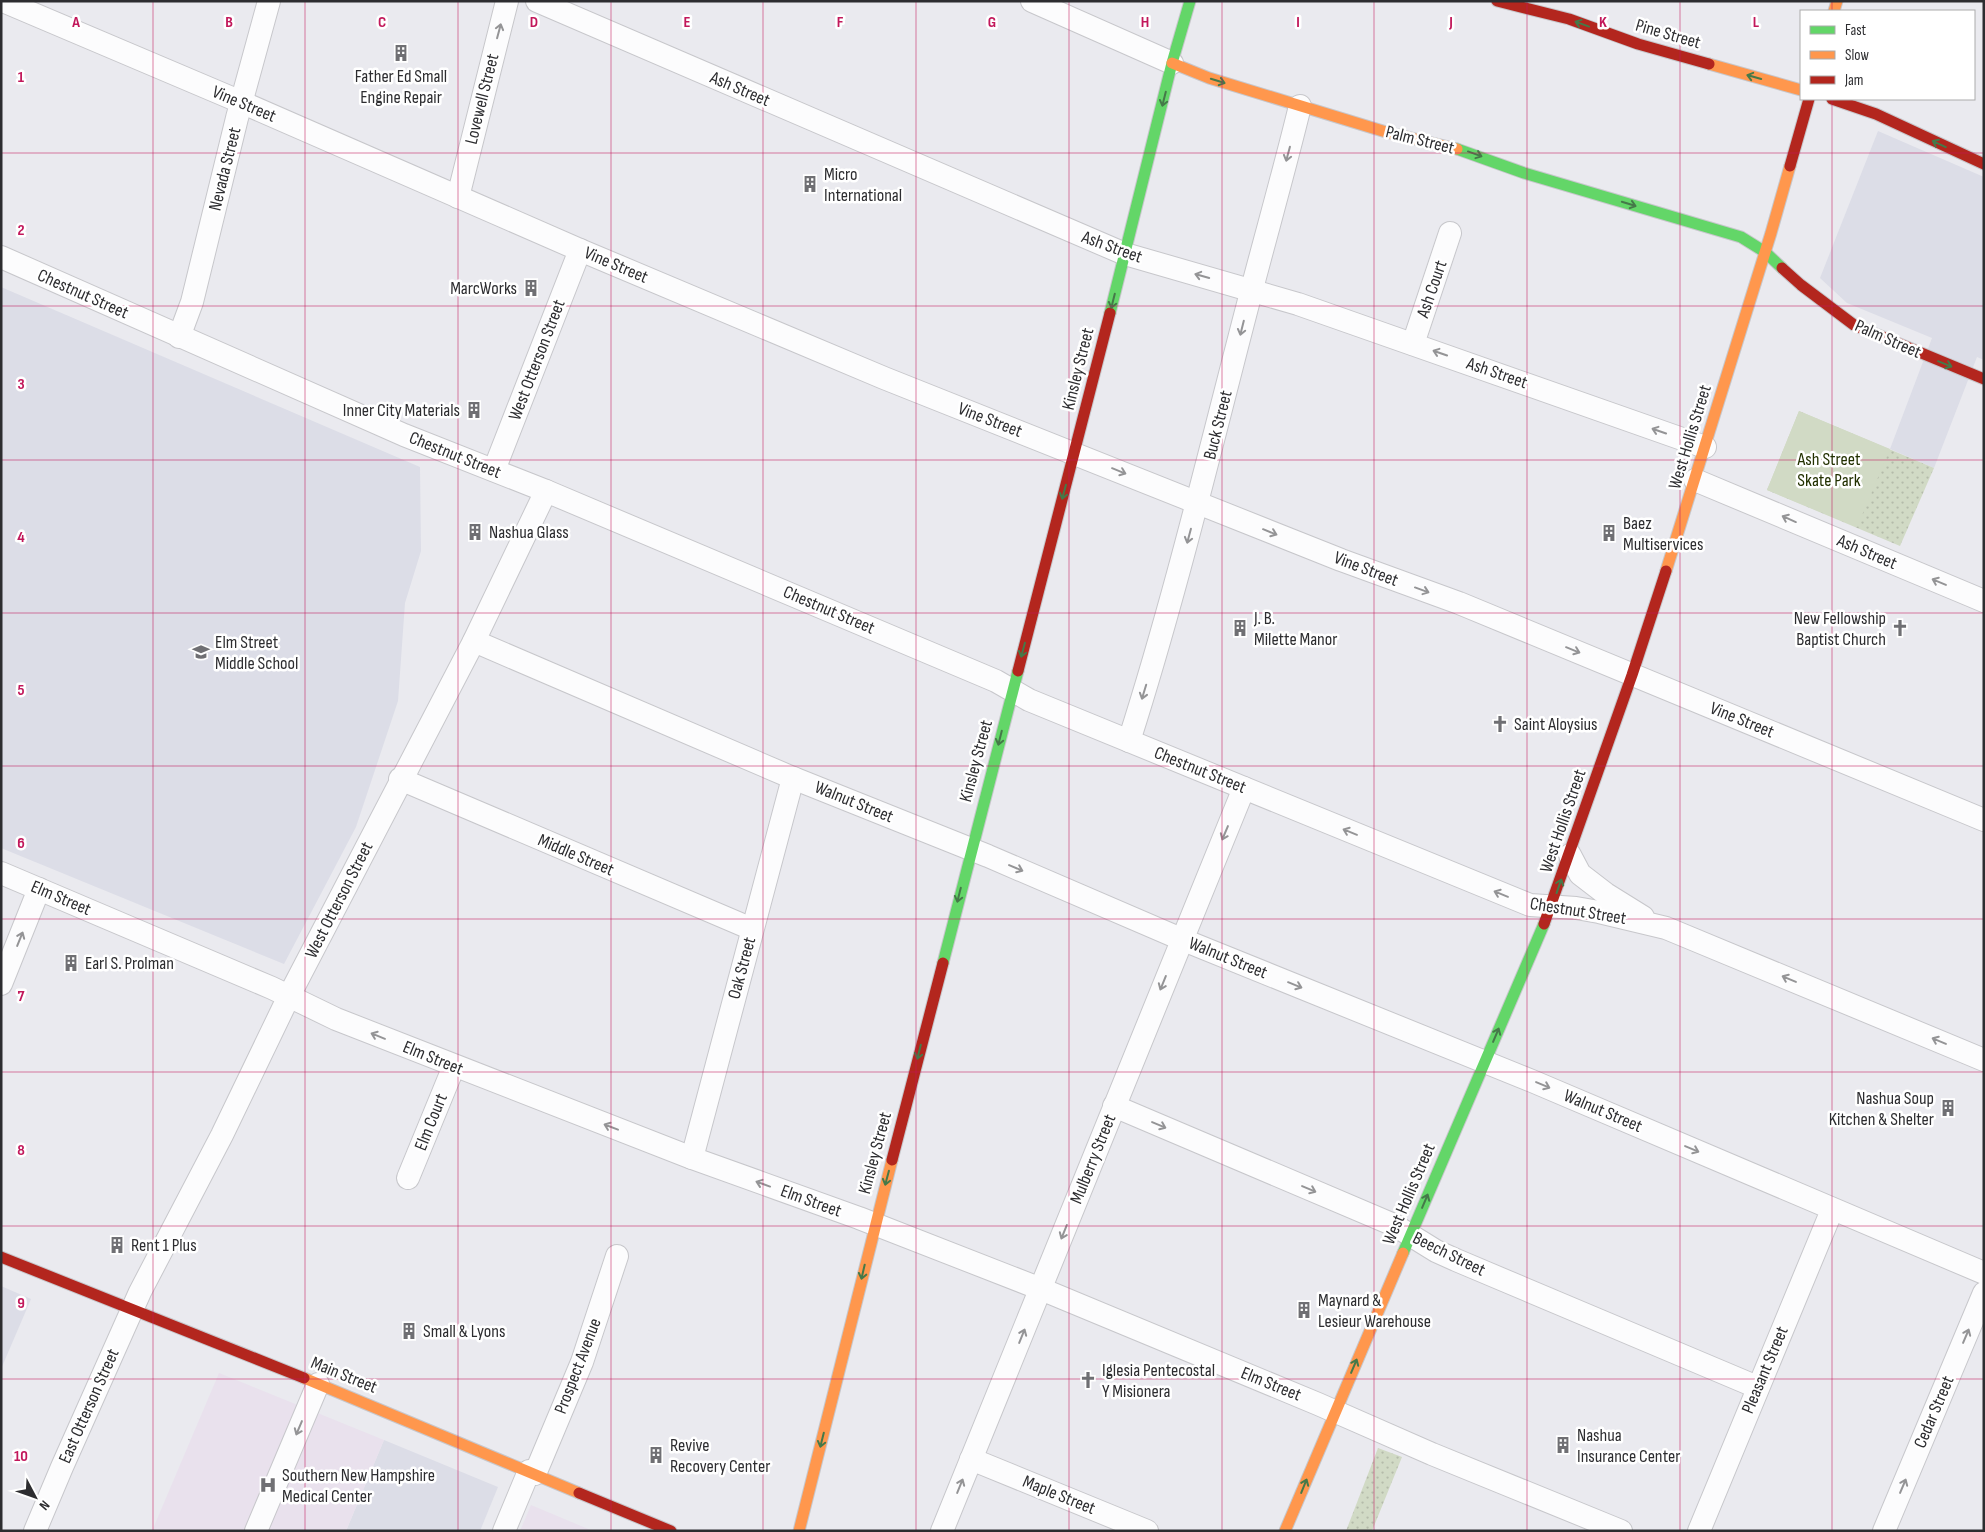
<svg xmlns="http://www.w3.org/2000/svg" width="1985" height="1532" font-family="'Sofia Sans Condensed',sans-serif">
<defs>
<pattern id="green-dots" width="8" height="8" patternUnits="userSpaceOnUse" patternTransform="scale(1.25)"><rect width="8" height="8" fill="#d1dac5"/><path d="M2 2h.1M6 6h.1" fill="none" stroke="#b4bbaa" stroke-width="1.8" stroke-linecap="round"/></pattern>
</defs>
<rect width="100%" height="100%" fill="#eaeaef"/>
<g fill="#dcdde7">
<polygon points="1878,131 1984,177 1984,360 1977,357 1934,468 1890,449 1932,338 1847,303 1820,278"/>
<polygon points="1,287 420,467 421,551 405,603 398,701 356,827 284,964 1,848"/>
<polygon points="1,1286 31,1299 1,1369"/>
<polygon points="384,1440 498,1487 480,1531 346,1531"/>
</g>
<g fill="#e9e1ed">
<polygon points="219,1373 384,1440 346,1531 152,1531"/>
<polygon points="531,1505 593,1531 520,1531"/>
</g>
<g fill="url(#green-dots)">
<polygon points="1799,411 1934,468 1900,546 1767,490"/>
<polygon points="1378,1448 1402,1457 1372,1531 1346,1531"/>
</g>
<polygon fill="#d1dac5" points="1799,411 1890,449 1857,527 1767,490"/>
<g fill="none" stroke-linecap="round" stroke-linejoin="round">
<g stroke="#c7c7cb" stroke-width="24">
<g id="street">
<polyline points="3,1 241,102 580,250 884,378 1341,560 1459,603 1984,820"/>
<polyline points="537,1 1125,254 1298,304 1705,447"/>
<polyline points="1032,1 1172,63"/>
<polyline points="458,197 507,1"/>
<polyline points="1,257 404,435 546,491 996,681 1029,700 1530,905 1576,908 1599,912 1666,928 1984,1060"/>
<polyline points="179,337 192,302 237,118 269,1"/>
<polyline points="1413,344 1450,233"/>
<polyline points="494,470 580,250"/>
<polyline points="1695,480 1984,601"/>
<polyline points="474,641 793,778 988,856 1181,939 1532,1081 1984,1273"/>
<path d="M1129 741C1175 597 1210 450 1248 304 1265 238 1284 172 1300 106"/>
<polyline points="400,779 752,929"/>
<polyline points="1570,855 1580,874 1606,894 1643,917"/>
<polyline points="1,873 272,988 336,1019 692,1158 859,1218 1041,1289 1318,1404 1432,1454 1621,1531"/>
<polyline points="1,984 39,889"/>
<polyline points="1114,1106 1394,1225 1436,1251 1456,1260 1757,1387"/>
<polyline points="692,1158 793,778"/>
<polyline points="408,1178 454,1066"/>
<polyline points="971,1459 1147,1531"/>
<polyline points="535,1474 582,1362 617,1256"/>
<polyline points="35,1531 62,1467 140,1292 222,1135 289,996 474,641 546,491"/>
<polyline points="256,1531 318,1384"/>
<polyline points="504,1531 529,1471"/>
<polyline points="942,1531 1244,788"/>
<polyline points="1699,1531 1832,1210"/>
<polyline points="1884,1531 1984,1293"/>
</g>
</g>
<g stroke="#c7c7cb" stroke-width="13">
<g id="fast">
<polyline points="1457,149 1524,173 1741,237 1765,252 1782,268"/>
<polyline points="1110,313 1172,63 1190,1"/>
<polyline points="943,963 1018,671"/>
<polyline points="1403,1253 1544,924"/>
</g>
</g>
<g stroke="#c7c7cb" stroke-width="13">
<g id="slow">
<polyline points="1834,11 1837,1"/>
<polyline points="1172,63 1209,78 1386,132 1457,149"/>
<polyline points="1709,64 1801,90"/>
<polyline points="1666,571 1771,233 1790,166"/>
<polyline points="304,1378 579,1493"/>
<polyline points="799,1531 892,1160"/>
<polyline points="1285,1531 1403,1253"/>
</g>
</g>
<g stroke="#c7c7cb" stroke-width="13">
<g id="jam">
<polyline points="1497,1 1569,19 1638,44 1709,64"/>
<polyline points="1832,99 1876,114 1984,164"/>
<polyline points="1790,166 1809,99"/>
<polyline points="1782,268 1801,285 1854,325 1984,379"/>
<polyline points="1018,671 1110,313"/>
<polyline points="1544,924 1632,675 1666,571"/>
<polyline points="892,1160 943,963"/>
<polyline points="1,1257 304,1378"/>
<polyline points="579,1493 671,1531"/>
</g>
</g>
<use href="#street" stroke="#fcfcfd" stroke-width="22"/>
<use href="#fast" stroke="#63d668" stroke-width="11"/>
<use href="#slow" stroke="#ff974d" stroke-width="11"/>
<use href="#jam" stroke="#b3261e" stroke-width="11"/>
</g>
<defs><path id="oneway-shaft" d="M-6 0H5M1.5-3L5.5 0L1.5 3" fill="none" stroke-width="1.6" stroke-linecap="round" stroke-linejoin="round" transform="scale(1.25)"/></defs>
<g stroke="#457949">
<use href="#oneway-shaft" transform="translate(1582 24) rotate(-160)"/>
<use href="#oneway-shaft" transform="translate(1754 77) rotate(-164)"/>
<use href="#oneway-shaft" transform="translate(1218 81) rotate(17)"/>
<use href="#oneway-shaft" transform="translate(1164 99) rotate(104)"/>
<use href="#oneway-shaft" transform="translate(1939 144) rotate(-155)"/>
<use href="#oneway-shaft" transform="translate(1475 154) rotate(20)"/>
<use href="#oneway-shaft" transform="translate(1629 204) rotate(17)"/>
<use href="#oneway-shaft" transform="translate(1113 301) rotate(104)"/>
<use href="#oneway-shaft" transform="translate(1945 364) rotate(22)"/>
<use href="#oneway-shaft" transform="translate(1064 492) rotate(105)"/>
<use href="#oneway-shaft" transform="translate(1023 650) rotate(105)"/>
<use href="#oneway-shaft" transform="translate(1000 738) rotate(104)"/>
<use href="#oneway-shaft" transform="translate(1559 886) rotate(-71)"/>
<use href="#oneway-shaft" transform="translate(959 895) rotate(104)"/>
<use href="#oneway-shaft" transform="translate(1496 1035) rotate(-67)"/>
<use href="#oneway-shaft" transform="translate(919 1052) rotate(104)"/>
<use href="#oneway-shaft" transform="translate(887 1178) rotate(105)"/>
<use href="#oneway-shaft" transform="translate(1425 1201) rotate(-67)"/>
<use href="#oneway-shaft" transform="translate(863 1272) rotate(103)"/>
<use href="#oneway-shaft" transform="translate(1354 1366) rotate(-67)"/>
<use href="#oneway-shaft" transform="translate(822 1440) rotate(104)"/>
<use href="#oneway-shaft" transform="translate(1304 1486) rotate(-68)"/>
</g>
<g stroke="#949496">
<use href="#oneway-shaft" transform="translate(499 31) rotate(-75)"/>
<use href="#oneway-shaft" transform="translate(1288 154) rotate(105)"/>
<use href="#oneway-shaft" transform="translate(1202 276) rotate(-164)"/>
<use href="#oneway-shaft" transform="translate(1242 328) rotate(104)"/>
<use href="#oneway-shaft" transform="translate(1440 353) rotate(-161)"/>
<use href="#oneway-shaft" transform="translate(1659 431) rotate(-161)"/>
<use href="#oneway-shaft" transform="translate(1119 471) rotate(22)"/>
<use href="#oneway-shaft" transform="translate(1789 519) rotate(-156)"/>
<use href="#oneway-shaft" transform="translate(1270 532) rotate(22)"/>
<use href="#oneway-shaft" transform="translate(1189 536) rotate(105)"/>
<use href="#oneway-shaft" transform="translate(1939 582) rotate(-157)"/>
<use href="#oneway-shaft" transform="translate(1422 590) rotate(20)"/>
<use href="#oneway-shaft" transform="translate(1573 650) rotate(22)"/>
<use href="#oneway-shaft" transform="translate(1144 692) rotate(107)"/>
<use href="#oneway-shaft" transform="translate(1350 832) rotate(-158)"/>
<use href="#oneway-shaft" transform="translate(1225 833) rotate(113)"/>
<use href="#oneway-shaft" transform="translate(1016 868) rotate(23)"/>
<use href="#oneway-shaft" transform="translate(1501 894) rotate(-158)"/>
<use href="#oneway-shaft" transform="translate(20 939) rotate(-68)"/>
<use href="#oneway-shaft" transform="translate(1789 979) rotate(-157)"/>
<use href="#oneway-shaft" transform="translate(1163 983) rotate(112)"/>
<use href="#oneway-shaft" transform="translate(1295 985) rotate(22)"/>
<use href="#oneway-shaft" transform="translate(378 1036) rotate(-158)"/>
<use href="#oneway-shaft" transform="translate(1939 1041) rotate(-157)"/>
<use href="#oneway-shaft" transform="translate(1543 1085) rotate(23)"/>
<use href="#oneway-shaft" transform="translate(1159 1125) rotate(23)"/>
<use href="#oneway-shaft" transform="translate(611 1127) rotate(-159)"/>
<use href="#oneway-shaft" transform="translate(1692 1149) rotate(23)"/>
<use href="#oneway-shaft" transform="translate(763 1184) rotate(-160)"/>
<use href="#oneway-shaft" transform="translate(1309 1189) rotate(23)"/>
<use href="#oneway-shaft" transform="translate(1064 1232) rotate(112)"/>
<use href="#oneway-shaft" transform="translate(1022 1336) rotate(-68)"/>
<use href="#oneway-shaft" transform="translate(1966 1336) rotate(-67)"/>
<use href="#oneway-shaft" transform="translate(299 1428) rotate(113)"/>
<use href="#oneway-shaft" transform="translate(960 1486) rotate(-68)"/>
<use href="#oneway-shaft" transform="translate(1903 1486) rotate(-67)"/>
</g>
<path fill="none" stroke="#c2185b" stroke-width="1" stroke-opacity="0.55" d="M153 1V1531M305 1V1531M458 1V1531M611 1V1531M763 1V1531M916 1V1531M1069 1V1531M1222 1V1531M1374 1V1531M1527 1V1531M1680 1V1531M1832 1V11M1832 99V1531M1 153H1984M1 306H1984M1 460H1984M1 613H1984M1 766H1984M1 919H1984M1 1072H1984M1 1226H1984M1 1379H1984"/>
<defs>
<g id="building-bare" transform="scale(1.35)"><path d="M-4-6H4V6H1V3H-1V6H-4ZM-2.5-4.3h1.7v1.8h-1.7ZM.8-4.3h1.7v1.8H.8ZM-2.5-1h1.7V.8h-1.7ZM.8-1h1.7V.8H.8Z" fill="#6f6f73" stroke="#fff" stroke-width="2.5" paint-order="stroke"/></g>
<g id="church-bare" transform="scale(1.35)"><path d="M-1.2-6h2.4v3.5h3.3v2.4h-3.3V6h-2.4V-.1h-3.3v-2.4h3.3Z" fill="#6f6f73" stroke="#fff" stroke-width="2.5" paint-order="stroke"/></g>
<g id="school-bare" transform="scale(1.35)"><path d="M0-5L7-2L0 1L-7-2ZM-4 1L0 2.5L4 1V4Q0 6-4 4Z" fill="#6f6f73" stroke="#fff" stroke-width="2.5" paint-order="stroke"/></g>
<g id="hospital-bare" transform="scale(1.35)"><path d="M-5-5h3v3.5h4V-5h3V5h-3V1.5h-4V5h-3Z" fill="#6f6f73" stroke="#fff" stroke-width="2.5" paint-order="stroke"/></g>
</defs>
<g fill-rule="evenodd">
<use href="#building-bare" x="401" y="53"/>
<use href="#building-bare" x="810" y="184"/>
<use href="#building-bare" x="531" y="288"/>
<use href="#building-bare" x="474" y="410"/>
<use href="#building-bare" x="475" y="532"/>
<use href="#building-bare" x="1609" y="533"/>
<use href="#building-bare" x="1240" y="628"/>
<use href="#church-bare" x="1900" y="628"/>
<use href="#school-bare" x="201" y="652"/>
<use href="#church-bare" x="1500" y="724"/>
<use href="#building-bare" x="71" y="963"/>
<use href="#building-bare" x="1948" y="1108"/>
<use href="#building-bare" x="117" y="1245"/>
<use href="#building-bare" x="1304" y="1310"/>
<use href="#building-bare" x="409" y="1331"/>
<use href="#church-bare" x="1088" y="1380"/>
<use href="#building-bare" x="1563" y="1445"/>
<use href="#building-bare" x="656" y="1455"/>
<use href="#hospital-bare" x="268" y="1485"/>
</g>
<g text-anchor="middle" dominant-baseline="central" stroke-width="5" stroke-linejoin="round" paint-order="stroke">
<g font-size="18" fill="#2d2d30" stroke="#fff">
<text transform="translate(1668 34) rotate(16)">Pine Street</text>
<text transform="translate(740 89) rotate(23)">Ash Street</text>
<text transform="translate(482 99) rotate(-76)">Lovewell Street</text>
<text transform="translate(244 104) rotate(23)">Vine Street</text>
<text transform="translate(1420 140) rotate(14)">Palm Street</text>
<text transform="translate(225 169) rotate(-76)">Nevada Street</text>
<text transform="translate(1112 247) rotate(20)">Ash Street</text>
<text transform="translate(616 265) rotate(23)">Vine Street</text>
<text transform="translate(1432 289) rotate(-71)">Ash Court</text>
<text transform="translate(83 294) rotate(24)">Chestnut Street</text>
<text transform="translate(1888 339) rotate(24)">Palm Street</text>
<text transform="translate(537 360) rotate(-69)">West Otterson Street</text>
<text transform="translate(1078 369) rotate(-76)">Kinsley Street</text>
<text transform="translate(1497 373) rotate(19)">Ash Street</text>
<text transform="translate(990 420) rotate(21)">Vine Street</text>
<text transform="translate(1218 425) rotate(-76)">Buck Street</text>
<text transform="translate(1690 437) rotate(-73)">West Hollis Street</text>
<text transform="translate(455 455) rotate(22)">Chestnut Street</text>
<text transform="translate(1867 552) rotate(23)">Ash Street</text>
<text transform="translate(1366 569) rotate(21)">Vine Street</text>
<text transform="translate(829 610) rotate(23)">Chestnut Street</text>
<text transform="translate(1742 720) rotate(22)">Vine Street</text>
<text transform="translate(976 761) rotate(-75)">Kinsley Street</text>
<text transform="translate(1200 770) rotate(22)">Chestnut Street</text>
<text transform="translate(854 802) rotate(22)">Walnut Street</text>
<text transform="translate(1563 821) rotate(-71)">West Hollis Street</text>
<text transform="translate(576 855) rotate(23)">Middle Street</text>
<text transform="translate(61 898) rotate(23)">Elm Street</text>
<text transform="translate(339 900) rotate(-63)">West Otterson Street</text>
<text transform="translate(1578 911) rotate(9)">Chestnut Street</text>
<text transform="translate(1228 958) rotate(22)">Walnut Street</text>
<text transform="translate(742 968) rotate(-75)">Oak Street</text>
<text transform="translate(433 1058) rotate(22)">Elm Street</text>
<text transform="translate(1603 1111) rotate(23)">Walnut Street</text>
<text transform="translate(431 1122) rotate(-68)">Elm Court</text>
<text transform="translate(875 1153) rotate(-75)">Kinsley Street</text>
<text transform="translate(1093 1159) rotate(-68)">Mulberry Street</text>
<text transform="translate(1409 1194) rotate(-67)">West Hollis Street</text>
<text transform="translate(811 1201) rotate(20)">Elm Street</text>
<text transform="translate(1449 1254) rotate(26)">Beech Street</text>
<text transform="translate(578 1366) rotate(-69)">Prospect Avenue</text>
<text transform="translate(1765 1370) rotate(-67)">Pleasant Street</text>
<text transform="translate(344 1375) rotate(22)">Main Street</text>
<text transform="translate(1271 1384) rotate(22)">Elm Street</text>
<text transform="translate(89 1406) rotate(-66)">East Otterson Street</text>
<text transform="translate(1934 1412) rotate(-67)">Cedar Street</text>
<text transform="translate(1059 1495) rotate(22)">Maple Street</text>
</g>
<g font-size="18" fill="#2d2d30" stroke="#fff" text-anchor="start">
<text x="401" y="76" text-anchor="middle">Father Ed Small<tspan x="401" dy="21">Engine Repair</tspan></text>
<text x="824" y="174">Micro<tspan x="824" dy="21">International</tspan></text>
<text x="517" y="288" text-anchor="end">MarcWorks</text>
<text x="460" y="410" text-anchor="end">Inner City Materials</text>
<text x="1623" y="523">Baez<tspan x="1623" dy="21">Multiservices</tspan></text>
<text x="489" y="532">Nashua Glass</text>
<text x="1254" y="618">J. B.<tspan x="1254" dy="21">Milette Manor</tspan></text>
<text x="1886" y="618" text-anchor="end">New Fellowship<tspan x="1886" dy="21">Baptist Church</tspan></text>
<text x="215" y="642">Elm Street<tspan x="215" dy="21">Middle School</tspan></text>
<text x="1514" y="724">Saint Aloysius</text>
<text x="85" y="963">Earl S. Prolman</text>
<text x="1934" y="1098" text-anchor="end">Nashua Soup<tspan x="1934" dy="21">Kitchen &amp; Shelter</tspan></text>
<text x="131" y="1245">Rent 1 Plus</text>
<text x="1318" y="1300">Maynard &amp;<tspan x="1318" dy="21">Lesieur Warehouse</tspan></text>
<text x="423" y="1331">Small &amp; Lyons</text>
<text x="1102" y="1370">Iglesia Pentecostal<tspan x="1102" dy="21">Y Misionera</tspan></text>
<text x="1577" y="1435">Nashua<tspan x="1577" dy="21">Insurance Center</tspan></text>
<text x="670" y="1445">Revive<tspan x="670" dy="21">Recovery Center</tspan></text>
<text x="282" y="1475">Southern New Hampshire<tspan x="282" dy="21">Medical Center</tspan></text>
</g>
<g font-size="18" fill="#223000" stroke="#fff">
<text x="1829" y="459">Ash Street<tspan x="1829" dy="21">Skate Park</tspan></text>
</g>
</g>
<g font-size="16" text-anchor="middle" font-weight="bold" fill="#c2185b" stroke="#fff" stroke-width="5" stroke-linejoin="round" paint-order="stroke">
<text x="76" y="27">A</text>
<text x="229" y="27">B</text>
<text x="382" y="27">C</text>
<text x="534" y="27">D</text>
<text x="687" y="27">E</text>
<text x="840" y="27">F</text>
<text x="992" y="27">G</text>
<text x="1145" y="27">H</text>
<text x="1298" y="27">I</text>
<text x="1451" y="27">J</text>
<text x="1603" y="27">K</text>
<text x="1756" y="27">L</text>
<text x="21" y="82">1</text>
<text x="21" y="235">2</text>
<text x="21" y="389">3</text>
<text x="21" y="542">4</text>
<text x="21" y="695">5</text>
<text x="21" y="848">6</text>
<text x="21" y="1001">7</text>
<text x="21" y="1155">8</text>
<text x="21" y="1308">9</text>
<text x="21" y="1461">10</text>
</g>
<rect width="1985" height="1532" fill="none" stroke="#2d2d30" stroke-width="5"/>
<rect x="1800" y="10" width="175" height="90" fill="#ffffff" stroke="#ababac"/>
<rect x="1810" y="26" width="25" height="8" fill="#63d668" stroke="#ababac"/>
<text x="1845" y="35" font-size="15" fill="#2d2d30">Fast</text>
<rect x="1810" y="51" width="25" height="8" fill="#ff974d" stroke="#ababac"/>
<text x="1845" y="60" font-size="15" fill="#2d2d30">Slow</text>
<rect x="1810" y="76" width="25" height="8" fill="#b3261e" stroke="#ababac"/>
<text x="1845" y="85" font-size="15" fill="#2d2d30">Jam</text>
<g transform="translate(35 1497) rotate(131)" stroke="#ffffff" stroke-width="4" paint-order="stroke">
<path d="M0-4L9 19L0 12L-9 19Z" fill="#2d2d30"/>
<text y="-8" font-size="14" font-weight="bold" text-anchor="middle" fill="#2d2d30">N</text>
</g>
</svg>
